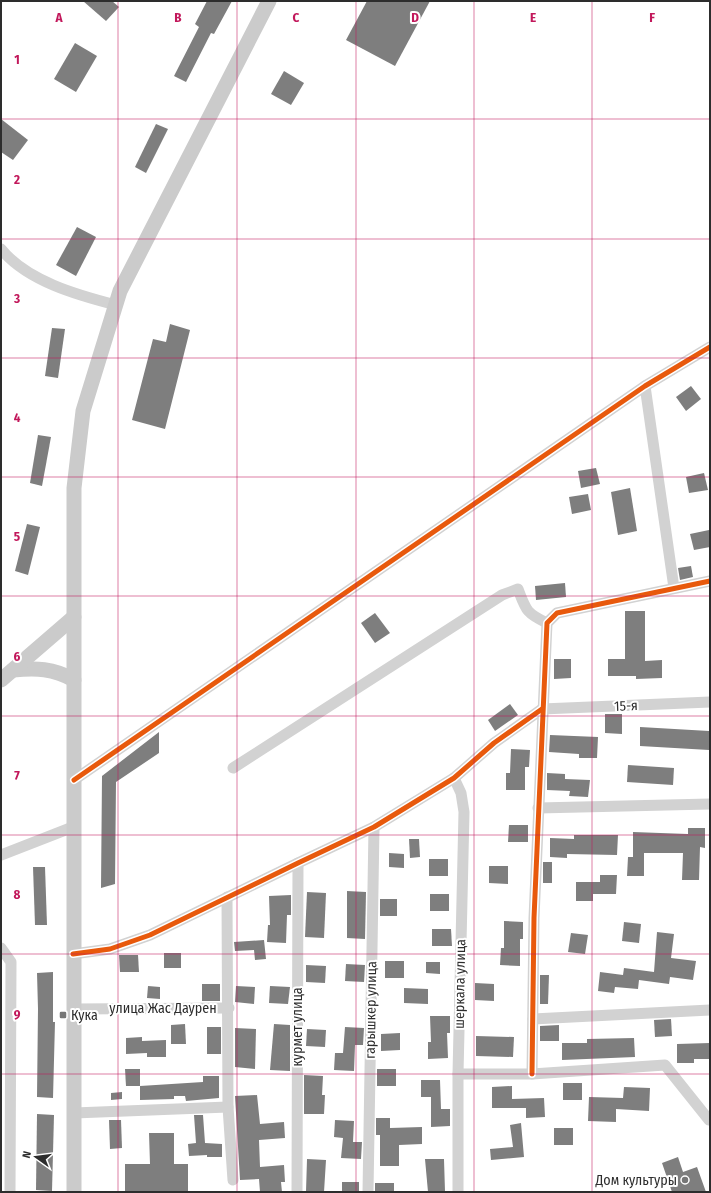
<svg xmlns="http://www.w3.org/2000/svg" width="711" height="1193" font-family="'Fira Sans Condensed',sans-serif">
<rect width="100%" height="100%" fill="#fff"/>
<g fill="#7e7e7e">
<polygon points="83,1 112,1 119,7 106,21"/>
<polygon points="207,1 232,1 214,34 211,33 186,82 174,76 199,27 195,24"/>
<polygon points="367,1 430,1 395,66 346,40"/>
<polygon points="75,43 97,56 76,92 54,79"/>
<polygon points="284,71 304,83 291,105 271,94"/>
<polygon points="1,119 28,140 13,160 1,152"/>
<polygon points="156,124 168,129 146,173 135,167"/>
<polygon points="77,227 96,237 76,276 56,265"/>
<polygon points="170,324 190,330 165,429 132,420 153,339 166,342"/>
<polygon points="52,328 65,329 58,378 45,376"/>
<polygon points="691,386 701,399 686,411 676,397"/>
<polygon points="38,435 51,437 42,486 30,483"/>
<polygon points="596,468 600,484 581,488 578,471"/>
<polygon points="704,473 708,490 689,493 686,477"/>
<polygon points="630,488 637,531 618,535 611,492"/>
<polygon points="588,494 591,510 572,514 569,497"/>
<polygon points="27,524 40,527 28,575 15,571"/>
<polygon points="709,530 710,547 694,550 690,534"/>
<polygon points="691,566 693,577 680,580 678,568"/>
<polygon points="565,583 566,597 536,600 535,586"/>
<polygon points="625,611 645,611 645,661 662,660 662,678 636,679 636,676 608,676 608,659 625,659"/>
<polygon points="375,613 390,633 375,643 361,623"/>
<polygon points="554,659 571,659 571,678 554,679"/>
<polygon points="510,704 518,715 495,731 488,720"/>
<polygon points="605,714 622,714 622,734 605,733"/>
<polygon points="640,727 709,731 709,750 640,746"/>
<polygon points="159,732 159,753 116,782 115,884 101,888 102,776"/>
<polygon points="550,735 598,737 597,758 579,758 579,754 549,752"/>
<polygon points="511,749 530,750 529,767 525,767 525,790 506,790 506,773 510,773"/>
<polygon points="628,765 674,768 673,785 627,782"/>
<polygon points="547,773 565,774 565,779 590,780 588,797 569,796 570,791 547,790"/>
<polygon points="509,825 528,825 528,842 508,842"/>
<polygon points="688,828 705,828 705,848 700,847 699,880 682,880 683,853 644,853 644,876 627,876 628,857 633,857 633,832 688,834"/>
<polygon points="574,835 618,835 617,855 567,854 567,858 550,857 550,838 574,839"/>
<polygon points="409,839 419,839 420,857 410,858"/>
<polygon points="389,853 404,854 404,868 389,867"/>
<rect x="429" y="859" width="19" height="17"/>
<rect x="543" y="862" width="9" height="21"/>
<polygon points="489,866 508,866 508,884 489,883"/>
<polygon points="33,867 45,867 47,925 35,925"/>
<polygon points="600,875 617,875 616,894 593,894 593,901 576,901 576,882 600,882"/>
<polygon points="347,891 366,892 365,939 347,938"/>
<polygon points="307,892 326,893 324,938 305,937"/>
<rect x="430" y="894" width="19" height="17"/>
<polygon points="291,895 291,915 287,915 286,943 267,942 268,925 270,925 269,896"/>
<rect x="380" y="899" width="17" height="17"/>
<polygon points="504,921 523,922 523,939 520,939 520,966 500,965 501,948 504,948"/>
<polygon points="624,922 641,924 639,943 622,941"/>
<polygon points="432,929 451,929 452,946 432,946"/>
<polygon points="657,932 674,934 671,958 696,961 693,980 670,977 669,984 639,980 638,989 615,987 614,993 598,991 600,972 623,975 624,968 654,972"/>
<polygon points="571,933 588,935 585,954 568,952"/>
<polygon points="264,940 266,959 255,960 254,950 235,951 234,942"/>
<rect x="164" y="953" width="17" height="15"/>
<polygon points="119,955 138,955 139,972 120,972"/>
<rect x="385" y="961" width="19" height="17"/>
<polygon points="426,962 440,962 440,974 426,973"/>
<polygon points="346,964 365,965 364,982 345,981"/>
<polygon points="306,965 326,966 325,983 306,982"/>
<polygon points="53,972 53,1022 55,1022 53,1098 37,1097 38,1009 37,973"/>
<polygon points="540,975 549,975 548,1004 540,1004"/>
<polygon points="475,983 494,984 494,1001 475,1000"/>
<rect x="202" y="984" width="18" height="17"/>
<polygon points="148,986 160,987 160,999 147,998"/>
<polygon points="236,986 255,987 254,1004 235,1002"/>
<polygon points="270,986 290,987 288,1004 269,1003"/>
<polygon points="404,988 428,989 428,1004 404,1003"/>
<polygon points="430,1016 450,1016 450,1033 447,1033 448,1058 428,1059 428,1042 431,1042"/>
<polygon points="671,1019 672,1036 655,1037 654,1020"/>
<polygon points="185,1024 186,1044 171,1044 171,1025"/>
<polygon points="274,1024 290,1025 290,1071 270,1070"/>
<polygon points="559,1025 559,1041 540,1041 540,1026"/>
<rect x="207" y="1027" width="14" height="27"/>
<polygon points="345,1027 364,1028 363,1045 355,1045 354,1071 334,1070 335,1053 343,1053"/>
<polygon points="235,1028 256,1029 255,1069 235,1067"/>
<polygon points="307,1029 326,1030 325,1047 306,1046"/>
<polygon points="400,1033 400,1050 381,1051 381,1034"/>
<polygon points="476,1036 514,1037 513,1057 476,1056"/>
<polygon points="142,1037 142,1041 166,1040 166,1057 147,1057 147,1053 126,1054 126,1038"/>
<polygon points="634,1038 635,1057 562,1060 562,1043 587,1043 587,1039"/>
<polygon points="710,1043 710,1059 694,1059 694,1063 677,1063 677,1044"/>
<polygon points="125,1069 140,1069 140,1086 126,1086"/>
<rect x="377" y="1069" width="19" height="17"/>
<polygon points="304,1075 323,1076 322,1095 325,1095 324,1114 304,1114"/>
<polygon points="203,1076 219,1076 219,1098 186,1101 185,1096 174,1096 174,1099 140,1100 140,1086 203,1082"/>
<polygon points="421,1080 440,1080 441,1109 450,1109 450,1126 431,1127 431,1097 421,1097"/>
<rect x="563" y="1083" width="19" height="17"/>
<polygon points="512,1086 512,1099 544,1098 545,1117 526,1118 526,1108 492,1108 492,1087"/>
<polygon points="624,1087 650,1088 649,1111 616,1109 616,1122 588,1121 589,1097 623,1098"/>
<polygon points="122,1092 122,1099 111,1100 111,1093"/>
<polygon points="257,1095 260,1124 284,1122 285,1138 259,1140 260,1167 284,1165 285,1182 281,1182 282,1192 260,1192 259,1179 240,1180 235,1096"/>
<polygon points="37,1114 54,1115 52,1191 36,1190"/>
<polygon points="194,1115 203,1115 205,1143 222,1144 222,1157 207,1157 207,1155 189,1156 188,1144 196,1143"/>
<polygon points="376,1118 390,1118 390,1128 422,1127 422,1144 399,1145 399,1166 380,1166 380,1135 376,1135"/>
<polygon points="109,1120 121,1120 122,1148 110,1149"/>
<polygon points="335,1120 354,1121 353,1142 362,1142 361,1159 341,1158 343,1138 334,1137"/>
<polygon points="521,1123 524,1157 491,1160 490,1149 513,1147 510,1125"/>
<rect x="554" y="1128" width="19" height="17"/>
<polygon points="149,1133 174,1133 174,1164 188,1164 188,1192 125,1192 125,1164 150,1164"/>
<polygon points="678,1157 683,1172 697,1167 706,1192 672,1192 662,1163"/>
<polygon points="307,1159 326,1160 324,1192 306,1192"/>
<polygon points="425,1159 444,1159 445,1192 428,1192"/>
<rect x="342" y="1182" width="17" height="10"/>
<rect x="375" y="1183" width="19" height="9"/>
</g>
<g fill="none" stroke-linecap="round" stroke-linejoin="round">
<g stroke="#d2d2d2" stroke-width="11">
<path d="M1 249C27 281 77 295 116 305"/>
<polyline points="645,386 674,588"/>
<polyline points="542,709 710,702"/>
<path d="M233 768 502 595 518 589C526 610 526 613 547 623"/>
<polyline points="454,778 461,793 464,812 458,1074 458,1192"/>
<polyline points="74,780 645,386 710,347"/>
<polyline points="538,808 710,804"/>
<polyline points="1,855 73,827"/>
<polyline points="227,897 228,1107 233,1180"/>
<polyline points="1,948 11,962 10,1192"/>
<polyline points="73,954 110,949 150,935 298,863 374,827 454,778 494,743 542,709"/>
<polyline points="74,1009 229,1008"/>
<polyline points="533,1019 710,1010"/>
<polyline points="458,1074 532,1074 665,1065 709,1120 710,1119"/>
<polyline points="532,1074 534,918 547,623 557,613 710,581"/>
<polyline points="74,1113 228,1107"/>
<polyline points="297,1192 298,863"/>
<polyline points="368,1192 374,827"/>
</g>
<g stroke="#cbcbcb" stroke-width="15">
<path d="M13 670C36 668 53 668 74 680"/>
<polyline points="1,680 74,617"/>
<polyline points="74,1192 74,488 83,411 120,291 269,1"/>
</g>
<g stroke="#fff" stroke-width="8">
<g id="cycleway">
<polyline points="74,780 645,386 710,347"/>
<polyline points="73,954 110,949 150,935 298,863 374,827 454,778 494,743 542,709"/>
<polyline points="532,1074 534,918 547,623 557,613 710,581"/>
</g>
</g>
<use href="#cycleway" stroke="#e8590c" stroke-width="5"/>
</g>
<path fill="none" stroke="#c2185b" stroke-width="1" stroke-opacity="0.55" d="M118 1V1192M237 1V1192M356 1V1192M474 1V1192M592 1V1192M1 119H710M1 239H710M1 358H710M1 477H710M1 596H710M1 716H710M1 835H710M1 954H710M1 1074H710"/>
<g fill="#767676" stroke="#fff" stroke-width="1.5">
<rect x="59" y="1011" width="8" height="8" rx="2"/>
<circle cx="685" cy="1180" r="4"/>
</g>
<g text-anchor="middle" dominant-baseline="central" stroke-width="4" stroke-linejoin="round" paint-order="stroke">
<g font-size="14" fill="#2d2d2d" stroke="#fff">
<text transform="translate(626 706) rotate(-2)">15-я</text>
<text transform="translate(460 984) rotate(-89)">шеркала улица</text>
<text x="163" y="1008">улица Жас Даурен</text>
<text transform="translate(371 1010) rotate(-89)">гарышкер улица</text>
<text transform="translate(297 1027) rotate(-90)">курмет улица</text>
</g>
<g font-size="14" fill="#2d2d2d" stroke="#fff" text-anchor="start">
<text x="71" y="1015">Кука</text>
<text x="677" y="1180" text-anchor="end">Дом культуры</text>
</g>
</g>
<g font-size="13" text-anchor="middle" font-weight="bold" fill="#c2185b" stroke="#fff" stroke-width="4" stroke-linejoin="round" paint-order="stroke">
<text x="59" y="22">A</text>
<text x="178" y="22">B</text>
<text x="296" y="22">C</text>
<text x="415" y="22">D</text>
<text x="533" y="22">E</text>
<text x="652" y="22">F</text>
<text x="17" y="64">1</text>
<text x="17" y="184">2</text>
<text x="17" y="303">3</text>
<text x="17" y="422">4</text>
<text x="17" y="541">5</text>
<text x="17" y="661">6</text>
<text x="17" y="780">7</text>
<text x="17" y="899">8</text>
<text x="17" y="1019">9</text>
</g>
<rect width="711" height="1193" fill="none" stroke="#2d2d2d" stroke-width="4"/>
<g transform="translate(36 1157) rotate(284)" stroke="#ffffff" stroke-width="3" paint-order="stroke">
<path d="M0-3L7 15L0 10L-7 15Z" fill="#2d2d2d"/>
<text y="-6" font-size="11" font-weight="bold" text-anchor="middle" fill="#2d2d2d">N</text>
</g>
</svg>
